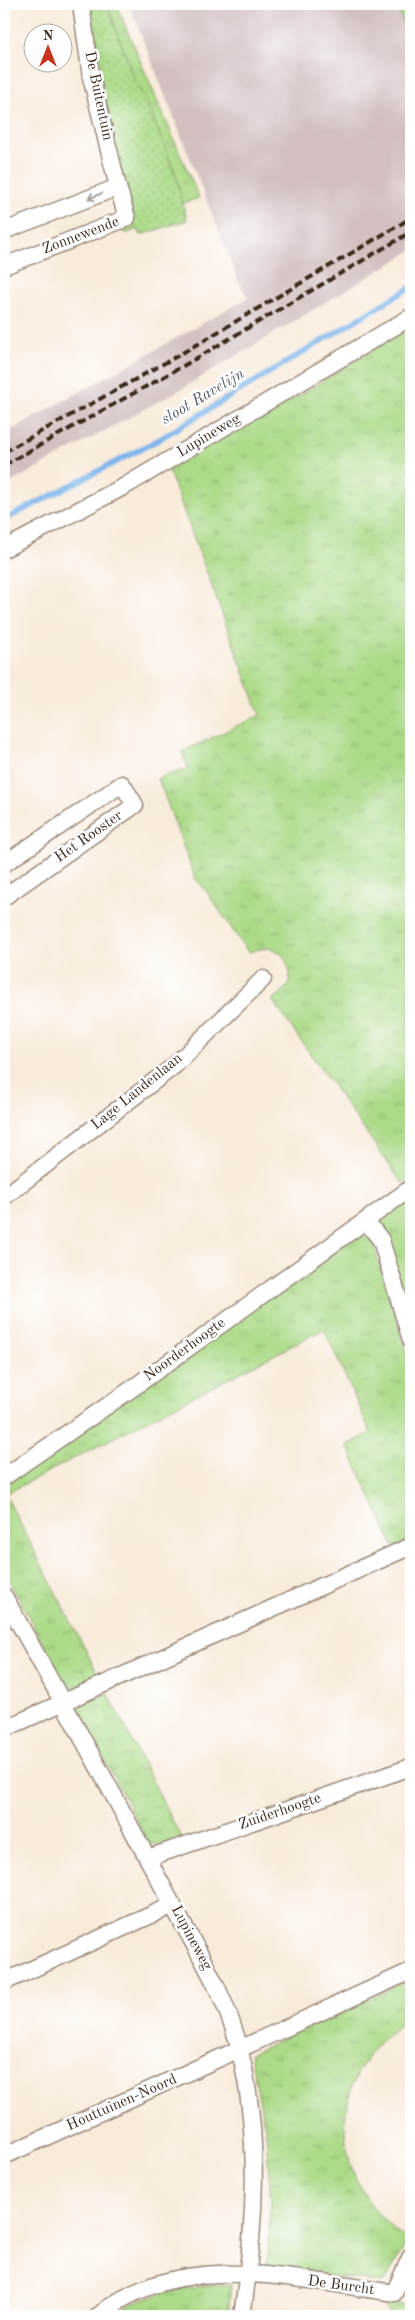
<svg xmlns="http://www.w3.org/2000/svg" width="415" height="2320" font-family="'Old Standard TT',serif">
<defs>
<pattern id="grass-tufts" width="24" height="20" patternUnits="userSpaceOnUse" patternTransform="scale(1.25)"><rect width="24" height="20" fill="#acda88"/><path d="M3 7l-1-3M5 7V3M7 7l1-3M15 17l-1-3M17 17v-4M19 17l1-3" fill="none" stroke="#95bb75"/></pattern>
<pattern id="park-dots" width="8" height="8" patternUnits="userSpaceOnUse" patternTransform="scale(1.25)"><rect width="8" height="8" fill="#acda88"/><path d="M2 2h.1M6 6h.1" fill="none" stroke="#95bb75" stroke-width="1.8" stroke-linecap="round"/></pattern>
</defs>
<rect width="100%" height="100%" fill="#fff"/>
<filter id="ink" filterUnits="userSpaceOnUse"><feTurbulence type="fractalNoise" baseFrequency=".02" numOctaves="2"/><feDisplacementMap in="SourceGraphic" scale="10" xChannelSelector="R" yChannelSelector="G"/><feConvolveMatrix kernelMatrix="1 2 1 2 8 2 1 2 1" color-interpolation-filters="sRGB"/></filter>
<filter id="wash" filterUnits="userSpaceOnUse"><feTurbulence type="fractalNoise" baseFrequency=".0096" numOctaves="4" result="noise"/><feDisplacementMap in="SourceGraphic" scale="20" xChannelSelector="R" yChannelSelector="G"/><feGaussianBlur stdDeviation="1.12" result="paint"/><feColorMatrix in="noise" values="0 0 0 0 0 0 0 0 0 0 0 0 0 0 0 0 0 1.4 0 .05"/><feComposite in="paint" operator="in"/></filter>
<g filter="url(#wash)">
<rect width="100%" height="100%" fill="#f8ebda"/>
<polygon fill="#d2bfbf" points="129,4 411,4 411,251 183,388 4,486 4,434 248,298 238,280"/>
<g fill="url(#grass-tufts)" stroke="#748253">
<polygon points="90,4 116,4 199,198 135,219"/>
<polygon points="397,4 411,4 411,47"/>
<path d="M411 326V1178L402 1183 272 1000C278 996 287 989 289 982 292 972 286 955 276 950 267 946 257 950 248 952L206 891 195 878 158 778 188 769 182 752 260 715 167 466 297 397Z"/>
<polygon points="411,1198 411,1319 380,1219"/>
<polygon points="356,1236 365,1237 373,1243 411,1365 411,1540 394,1548 347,1445 371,1433 324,1329 5,1494 99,1676 68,1690 4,1571 4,1494 16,1474"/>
<polygon points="108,1693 181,1838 164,1844 149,1844 77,1707"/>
<path d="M411 1979V2018C322 2070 325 2183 408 2240L384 2283 266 2268 271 2203 266 2133 250 2054Z"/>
<path d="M231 2284 228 2316H113C140 2291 195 2287 231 2284Z"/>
<polygon points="383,2300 411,2306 411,2316 390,2316"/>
</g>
<polygon fill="url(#park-dots)" stroke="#748253" points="89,4 105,4 111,15 137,87 144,96 175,173 187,220 141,235 138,229 127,233 118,230 134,219 106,119"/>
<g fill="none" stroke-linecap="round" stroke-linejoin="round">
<polyline stroke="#7cb5ec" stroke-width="5.5" points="4,520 158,440 411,287"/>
</g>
</g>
<g filter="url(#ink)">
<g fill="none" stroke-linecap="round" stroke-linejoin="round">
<g stroke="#9a8a7c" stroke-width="19">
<g id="street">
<polyline points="81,4 91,77 118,187"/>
<polyline points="4,231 118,187 127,218 4,266"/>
<polyline points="4,549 125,486 411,317"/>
<polyline points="4,864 122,784 135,805 4,897"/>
<polyline points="4,1197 174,1066 263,979"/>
<polyline points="366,1221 381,1240 411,1340"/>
<polyline points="4,1477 130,1390 411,1188"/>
<path d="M4 1596C61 1699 118 1802 173 1906 198 1952 228 1999 240 2051 261 2138 255 2229 242 2316"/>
<polyline points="4,1729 411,1546"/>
<polyline points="148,1858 411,1767"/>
<polyline points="4,1982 173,1905"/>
<polyline points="4,2156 411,1971"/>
<path d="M98 2316C179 2247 298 2280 394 2293L411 2256"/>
</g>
</g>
<use href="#street" stroke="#fff" stroke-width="16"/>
<g stroke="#3b2a1e" stroke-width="4" stroke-dasharray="8 4" stroke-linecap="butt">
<polyline points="4,452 172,359 411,218"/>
<polyline points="4,465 183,366 411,232"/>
</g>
</g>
<defs><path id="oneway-shaft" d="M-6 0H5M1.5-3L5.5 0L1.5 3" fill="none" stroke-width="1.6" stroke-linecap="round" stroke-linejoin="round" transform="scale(1.25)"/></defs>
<use stroke="#a79f9a" href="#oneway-shaft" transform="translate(95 196) rotate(159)"/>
</g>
<g text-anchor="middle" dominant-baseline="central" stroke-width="5" stroke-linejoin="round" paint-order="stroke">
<g font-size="15" fill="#3b2a1e" stroke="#fff">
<text transform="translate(98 96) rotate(78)">De Buitentuin</text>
<text transform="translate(81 236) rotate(-21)">Zonnewende</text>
<text transform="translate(209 436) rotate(-31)">Lupineweg</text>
<text transform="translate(89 837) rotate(-35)">Het Rooster</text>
<text transform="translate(137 1092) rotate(-39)">Lage Landenlaan</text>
<text transform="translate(185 1350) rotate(-36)">Noorderhoogte</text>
<text transform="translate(280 1812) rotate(-19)">Zuiderhoogte</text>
<text transform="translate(191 1938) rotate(62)">Lupineweg</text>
<text transform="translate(122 2103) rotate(-24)">Houttuinen-Noord</text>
<text transform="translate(341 2286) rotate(8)">De Burcht</text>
</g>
<g font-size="16" font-style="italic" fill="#525b66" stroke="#fff">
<text transform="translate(203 397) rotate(-31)">sloot Ravelijn</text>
</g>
</g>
<rect width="415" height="2320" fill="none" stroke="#fff" stroke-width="20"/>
<g transform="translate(48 48)"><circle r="24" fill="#ffffff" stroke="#b1aaa5"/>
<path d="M0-4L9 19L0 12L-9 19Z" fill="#c8321e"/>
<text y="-8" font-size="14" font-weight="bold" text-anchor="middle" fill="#3b2a1e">N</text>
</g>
</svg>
